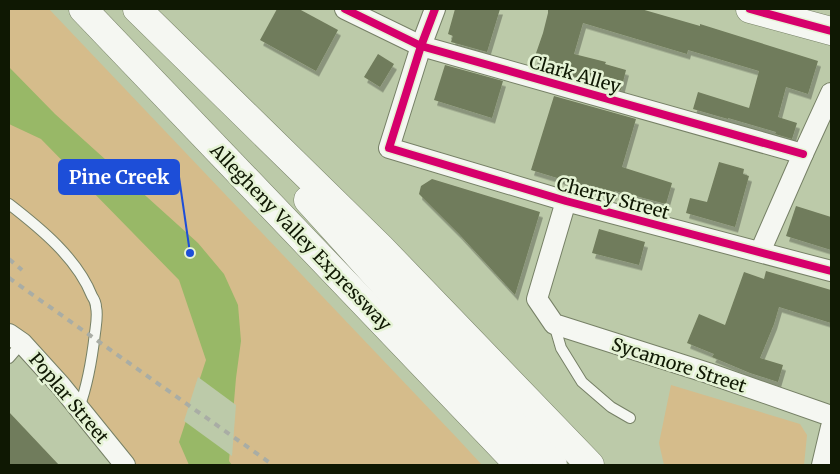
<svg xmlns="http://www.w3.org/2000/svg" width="840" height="474" font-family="Merriweather,serif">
<defs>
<filter id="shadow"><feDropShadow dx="3" dy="5.5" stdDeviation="0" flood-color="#0004"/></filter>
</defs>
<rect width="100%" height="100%" fill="#bccaa9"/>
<g fill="#d5bc8b">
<polygon points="9,9 49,9 458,439 482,465 125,465 9,334"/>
<polygon points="671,385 800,424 807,435 804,465 664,465 659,443"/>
</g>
<polygon fill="#98b867" points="9,67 55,114 198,243 224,274 238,305 241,341 236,378 229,461 232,465 189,465 179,442 206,360 179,280 41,139 9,124"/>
<polygon fill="#bccaa9" points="198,377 236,405 232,456 184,421"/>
<g fill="#707b5b" filter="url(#shadow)">
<polygon points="277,9 299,9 338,30 316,71 260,40"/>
<polygon points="455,9 500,9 487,52 451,42 453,36 448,34"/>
<polygon points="548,9 641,9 700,26 700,24 818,61 808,94 786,87 778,117 797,123 792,139 775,134 776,132 728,118 728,119 693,109 698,92 749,108 759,71 688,50 687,54 583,23 574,54 606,62 605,64 626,70 621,90 561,73 562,68 534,59 543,33 548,13"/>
<polygon points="378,54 394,64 380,87 364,77"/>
<polygon points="445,65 503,81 492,118 434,100"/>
<polygon points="554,96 636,119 622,167 672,183 666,204 632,195 632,196 615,191 613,195 531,170"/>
<polygon points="719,162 744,169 743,174 749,176 735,227 686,213 690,198 707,202"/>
<polygon points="432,179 540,212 515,295 459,234 419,194 421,186"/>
<polygon points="796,206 831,217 831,250 786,236"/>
<polygon points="599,229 645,242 639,265 592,253"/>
<polygon points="766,271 831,290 831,323 779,307 774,324 760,358 783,365 778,382 750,373 712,357 714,354 687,343 699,314 725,325 744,272 764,279"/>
<polygon points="9,412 59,465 9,465"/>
</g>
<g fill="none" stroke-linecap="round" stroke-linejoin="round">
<g stroke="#768066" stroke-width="12">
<g id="lane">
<path d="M9 204C40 228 77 258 92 296 94 299 96 303 96 307 98 315 96 325 95 333 92 359 88 384 79 408"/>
<polyline points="554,324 561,348 582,382 611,407 630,418"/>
<polyline points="9,358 22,343"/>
</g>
</g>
<g stroke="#768066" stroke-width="22">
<g id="street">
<polyline points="345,9 421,46 803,154"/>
<polyline points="435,9 421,46 389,148 566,201 831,271"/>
<polyline points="566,201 537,299 554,324 708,373 831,416"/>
<polyline points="760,252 803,154 831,93"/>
<polyline points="9,334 22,343 61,386 125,465"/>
<polyline points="822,465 831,427"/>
</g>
</g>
<g stroke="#768066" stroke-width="29">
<polyline id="secondary" points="750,9 831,31"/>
</g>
<g stroke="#768066" stroke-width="29">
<g id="highway">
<polyline points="83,9 519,465"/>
<polyline points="137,9 380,247 590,465"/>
<polyline points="308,200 458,366 553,465"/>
</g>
</g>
<use href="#lane" stroke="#f5f7f2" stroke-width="10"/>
<use href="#street" stroke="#f5f7f2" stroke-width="20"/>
<use href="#secondary" stroke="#f5f7f2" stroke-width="28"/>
<use href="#highway" stroke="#f5f7f2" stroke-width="28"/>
<g stroke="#a9ada5" stroke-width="4" stroke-dasharray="6 6" stroke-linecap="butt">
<polyline points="9,259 22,270"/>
<polyline points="9,278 273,465"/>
</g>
<g stroke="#e5f3d5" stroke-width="11">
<g id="cycleway">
<polyline points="345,9 421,46 803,154"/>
<polyline points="435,9 421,46 389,148 566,201 831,271"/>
<polyline points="750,9 831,31"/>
</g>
</g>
<use href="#cycleway" stroke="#d6006c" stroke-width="8"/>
</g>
<g text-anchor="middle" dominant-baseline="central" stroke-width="5" stroke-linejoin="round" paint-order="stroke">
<g font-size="18" fill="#0f1803" stroke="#e5f3d5">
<text transform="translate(575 74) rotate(16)">Clark Alley</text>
<text transform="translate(613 198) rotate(15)">Cherry Street</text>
<text transform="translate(301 237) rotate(46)">Allegheny Valley Expressway</text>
<text transform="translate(679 365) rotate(18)">Sycamore Street</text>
<text transform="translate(69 398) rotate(50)">Poplar Street</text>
</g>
</g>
<path fill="none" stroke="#1d4ed8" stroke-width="2" d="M190 253L179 177"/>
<circle fill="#1d4ed8" stroke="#e5f3d5" stroke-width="2" cx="190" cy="253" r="5"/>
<rect fill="#1d4ed8" stroke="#1d4ed8" stroke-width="2" x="59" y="160" width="120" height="34" rx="5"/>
<g font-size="19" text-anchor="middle" font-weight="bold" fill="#fff">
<text x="119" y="184">Pine Creek</text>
</g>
<rect width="840" height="474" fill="none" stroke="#0f1803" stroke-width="20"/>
</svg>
